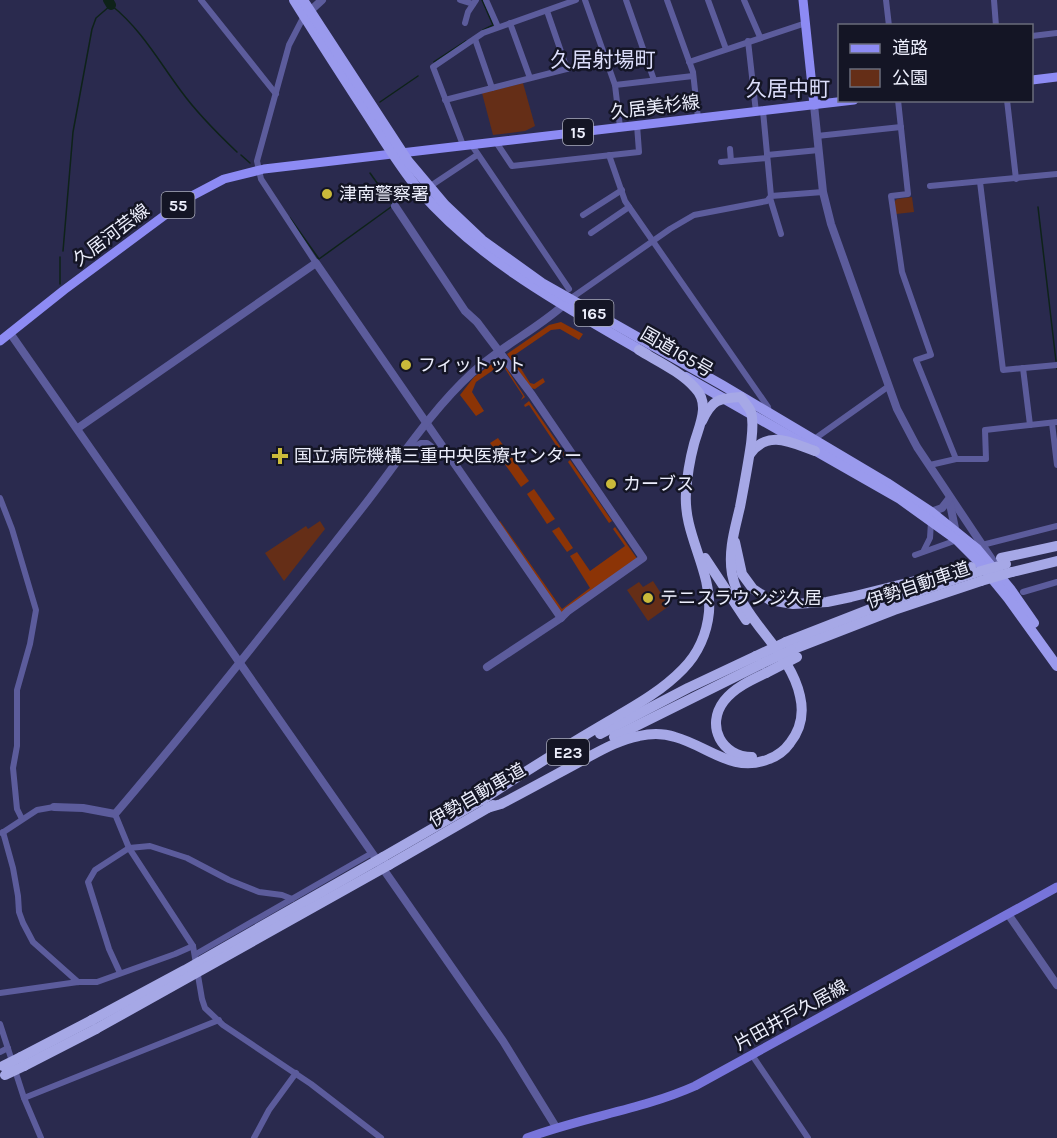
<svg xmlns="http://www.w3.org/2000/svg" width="1057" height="1138" font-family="Karla,'Noto Sans JP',sans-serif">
<rect width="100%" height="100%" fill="#2a2a4e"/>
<g fill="#652e17">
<polygon points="523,83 535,126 525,131 493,135 482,93"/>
<polygon points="912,197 914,212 896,214 894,202 897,199"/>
<polygon points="320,521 325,529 284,581 265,553 306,526 308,529"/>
<polygon points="653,581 669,606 648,621 627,590 639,582 643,587"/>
</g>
<g fill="#8c3406">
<polygon points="561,322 583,334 579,340 560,329 551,330 513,356 530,383 534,384 543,378 545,382 535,389 530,388 507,354 549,325"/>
<polygon points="500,358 525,397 521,400 523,396 502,364 476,382 472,392 484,411 476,416 460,395 474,377"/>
<polygon points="529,401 566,455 564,457 529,405 525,407 524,405"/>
<polygon points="498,438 529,481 521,487 490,443"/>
<polygon points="570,460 612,521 609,523 568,462"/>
<polygon points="534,489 555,519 547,524 527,494"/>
<polygon points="500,521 562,609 590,588 570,556 577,552 590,571 625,546 613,529 615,527 638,560 560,615 496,524"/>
<polygon points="559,527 573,548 567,552 552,531"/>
</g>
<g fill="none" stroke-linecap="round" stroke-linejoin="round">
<g stroke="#0e2219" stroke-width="1.5">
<polyline points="482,0 493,25 483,30"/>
<polyline points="434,62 466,41"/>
<polyline points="380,102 418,76"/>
<polyline points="241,155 250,163"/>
<polyline points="370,173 392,204"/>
<polyline points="1038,207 1056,361"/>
<polyline points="290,218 319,259 391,207"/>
<path d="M63 251 73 132 92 29 96 18 111 5C141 29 158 60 181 91 197 113 218 134 237 152"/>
<polyline points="60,284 60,257"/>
<polyline points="1057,368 1057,369"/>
</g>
<polyline stroke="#0e2219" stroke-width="10" points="108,0 111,5"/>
<g stroke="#5c5c9c" stroke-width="6">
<polyline points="201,0 276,94"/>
<polyline points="460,0 473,4"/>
<polyline points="486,0 498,27"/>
<polyline points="585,0 615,85 620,127"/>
<polyline points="626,0 654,80"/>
<polyline points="667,0 693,72 698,118"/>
<polyline points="708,0 726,49"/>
<polyline points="744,0 760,37"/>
<polyline points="886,0 889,26"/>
<polyline points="994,0 996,26"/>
<polyline points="547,11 567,69"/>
<polyline points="304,16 289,45 257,161 261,179 316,263"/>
<polyline points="465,23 468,12 476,0"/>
<polyline points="510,23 530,78"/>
<polyline points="1032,36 1057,33"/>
<polyline points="475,39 492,88"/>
<polyline points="748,41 756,112"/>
<polyline points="689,62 806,23"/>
<polyline points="615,85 693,76"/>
<polyline points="445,100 606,59"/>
<polyline points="898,100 908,194 891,196 902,272 931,355 916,360 956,459"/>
<polyline points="1007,100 1016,179"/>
<polyline points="763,111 771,196"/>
<polyline points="817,136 901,127"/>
<polyline points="496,142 512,166 639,152 637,125"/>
<polyline points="471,144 569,289"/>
<polyline points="463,145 433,67 483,33 576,0"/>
<polyline points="730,149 731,161"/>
<polyline points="609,155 625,201 768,407 769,413"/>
<polyline points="767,155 819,150"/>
<polyline points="721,162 767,158"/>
<polyline points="980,182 1003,370 1057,365"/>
<polyline points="930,186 1057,174"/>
<polyline points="429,187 477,155"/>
<polyline points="770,198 781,234"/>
<polyline points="583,215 622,190"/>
<polyline points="591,233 629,207"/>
<polyline points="570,299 670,229 694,215 767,201 771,196 823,192"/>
<polyline points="1023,368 1030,425"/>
<polyline points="1052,423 1057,465"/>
<polyline points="813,440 889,386"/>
<polyline points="406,451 421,443 427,443 448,459"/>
<polyline points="930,465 956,459 986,459 985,430 1057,422"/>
<polyline points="0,498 12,529 36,610 30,644 17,690 17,746 13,768 17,809 22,819"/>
<polyline points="982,545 1057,526"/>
<polyline points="924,550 930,538 931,522"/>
<polyline points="915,555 957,540"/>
<polyline points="1023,592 1057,582"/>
<polyline points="115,814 129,848 193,946 202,999 205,1008 223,1025 311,1084 381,1138"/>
<polyline points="3,832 13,868 18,896 19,912 23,923 33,942 78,982"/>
<polyline points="2,833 37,810 54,807"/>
<polyline points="196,954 372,853"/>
<polyline points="120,973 109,949 88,882 95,870 129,848 150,846 187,858 229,880 259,892 282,895 292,899"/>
<polyline points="0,993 78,982 97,982 175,954 193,946"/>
<polyline points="0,1024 24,1098 41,1138"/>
<polyline points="0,1052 8,1048"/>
<polyline points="752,1055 808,1138"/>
<polyline points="24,1098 219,1020"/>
<polyline points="254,1138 269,1110 296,1073"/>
</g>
<g stroke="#5c5c9c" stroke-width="8">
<polyline points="310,11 322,0"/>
<polyline points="814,105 823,192 831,224 897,409 917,447 993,561"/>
<polyline points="395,206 465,311 477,322 532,395 643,558 568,611 561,618 487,667"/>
<polyline points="10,333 503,1041 556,1127"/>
<polyline points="78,428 316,263 561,618"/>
<polyline points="950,504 956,533"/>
<polyline points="931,512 942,508 949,499"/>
<path d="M54 807 83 808 115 814C197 718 276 617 355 517 392 471 429 412 472 373 501 346 538 329 567 302"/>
<polyline points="1008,914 1057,985"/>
</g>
<path stroke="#7774da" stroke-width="9" d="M527 1138C582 1117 641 1110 695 1086L1057 887"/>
<g stroke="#8d8bf4" stroke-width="9">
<polyline points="803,0 814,105"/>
<polyline points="1032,80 1057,77"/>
<polyline points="0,341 64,290 188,198 224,179 264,169 854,100"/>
</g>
<g stroke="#9a9aed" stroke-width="10">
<path d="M294 0C317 37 341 74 365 111 382 137 399 166 419 190 481 262 566 307 647 354"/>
<polyline points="303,0 408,161 445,205 482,240 542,283 722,385 887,483 931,512 977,549 1011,590 1034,623"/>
<polyline points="686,377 900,499 957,540 977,560 1008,598 1057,666"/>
</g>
<g stroke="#a6a8e6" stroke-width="10">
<path d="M750 454C768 429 792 443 815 451"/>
<polyline points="735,542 742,574 753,589 770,600 793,604 827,602 851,597 971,567"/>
<polyline points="705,558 746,620"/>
<polyline points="1001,558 1057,546"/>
<polyline points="1012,572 1057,561"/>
<polyline points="786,642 891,601 974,573"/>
<polyline points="791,650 894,610 981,581"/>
<polyline points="600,734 688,688 756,656"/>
<polyline points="614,737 761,664"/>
<path d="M752 757C722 757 705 726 724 701 734 688 751 680 766 673"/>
<path d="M482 800C520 775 558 751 597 728 627 710 659 694 683 669 698 654 707 633 709 612 712 570 683 534 686 493 687 477 690 459 694 444 699 426 711 404 695 388 681 372 657 361 639 350"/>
<path d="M487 808 501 804C528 790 555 775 581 761 600 751 618 740 639 736 652 733 663 733 675 737 708 746 733 774 769 759 777 756 785 750 790 743 801 729 804 713 800 696 790 649 741 621 732 574 728 550 735 529 740 507 744 486 748 465 751 444 752 434 754 422 751 412 749 407 744 402 741 397 718 398 712 400 702 421"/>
<polyline points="383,857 487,797"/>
<polyline points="389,865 493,805"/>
<polyline points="21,1057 92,1020"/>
<polyline points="24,1066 96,1029"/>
</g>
<g stroke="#a6a8e6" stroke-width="10">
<polyline points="974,573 1006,564"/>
<polyline points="981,581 1012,572"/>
<polyline points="756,656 786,642"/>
<polyline points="761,664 791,650"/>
<polyline points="766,673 797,657"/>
<polyline points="92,1020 185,970 383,857"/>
<polyline points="96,1029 389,865"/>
<polyline points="3,1066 21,1057"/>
<polyline points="5,1075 24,1066"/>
</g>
</g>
<g fill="#caba3a" stroke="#141525" stroke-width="2">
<circle cx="327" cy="194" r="6"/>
<circle cx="406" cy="365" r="6"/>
<path d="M277 447h6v6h6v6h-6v6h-6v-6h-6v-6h6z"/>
<circle cx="611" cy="484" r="6"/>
<circle cx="648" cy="598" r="6"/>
</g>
<g text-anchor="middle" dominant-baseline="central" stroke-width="5" stroke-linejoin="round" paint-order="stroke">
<g fill="#141525" stroke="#abadbc" stroke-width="1.5">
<rect x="563" y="119" width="30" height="26" rx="4.5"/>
<rect x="161.5" y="192" width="33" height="26" rx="4.5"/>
<rect x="574.5" y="300" width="39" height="26" rx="4.5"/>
<rect x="547" y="739" width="42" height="26" rx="4.5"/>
</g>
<g font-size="16" font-weight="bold" fill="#eceefc">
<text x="578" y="132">15</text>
<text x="178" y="205">55</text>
<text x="594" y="313">165</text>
<text x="568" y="752">E23</text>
</g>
<g font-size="18" fill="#eceefc" stroke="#141525">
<text transform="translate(655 107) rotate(-7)">久居美杉線</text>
<text transform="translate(111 235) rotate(-37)">久居河芸線</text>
<text transform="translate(677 352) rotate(30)">国道165号</text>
<text transform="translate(918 585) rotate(-19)">伊勢自動車道</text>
<text transform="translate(477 795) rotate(-30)">伊勢自動車道</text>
<text transform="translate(791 1015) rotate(-29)">片田井戸久居線</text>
</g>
<g font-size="18" fill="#eceefc" stroke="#141525" text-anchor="start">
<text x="339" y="194">津南警察署</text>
<text x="418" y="365">フィットット</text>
<text x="294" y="456">国立病院機構三重中央医療センター</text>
<text x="623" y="484">カーブス</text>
<text x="660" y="598">テニスラウンジ久居</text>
</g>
<g font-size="21" fill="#dcdefb" stroke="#141525">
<text x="603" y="60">久居射場町</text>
<text x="788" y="89">久居中町</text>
</g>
</g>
<rect x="838" y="24" width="195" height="78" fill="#141525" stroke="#6a6c7b" stroke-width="1.5"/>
<rect x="850" y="44" width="30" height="9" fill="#8d8bf4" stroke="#6a6c7b" stroke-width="1.5"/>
<text x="892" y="54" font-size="18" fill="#eceefc">道路</text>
<rect x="850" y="69" width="30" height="18" fill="#652e17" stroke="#6a6c7b" stroke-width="1.5"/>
<text x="892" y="84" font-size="18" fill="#eceefc">公園</text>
</svg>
